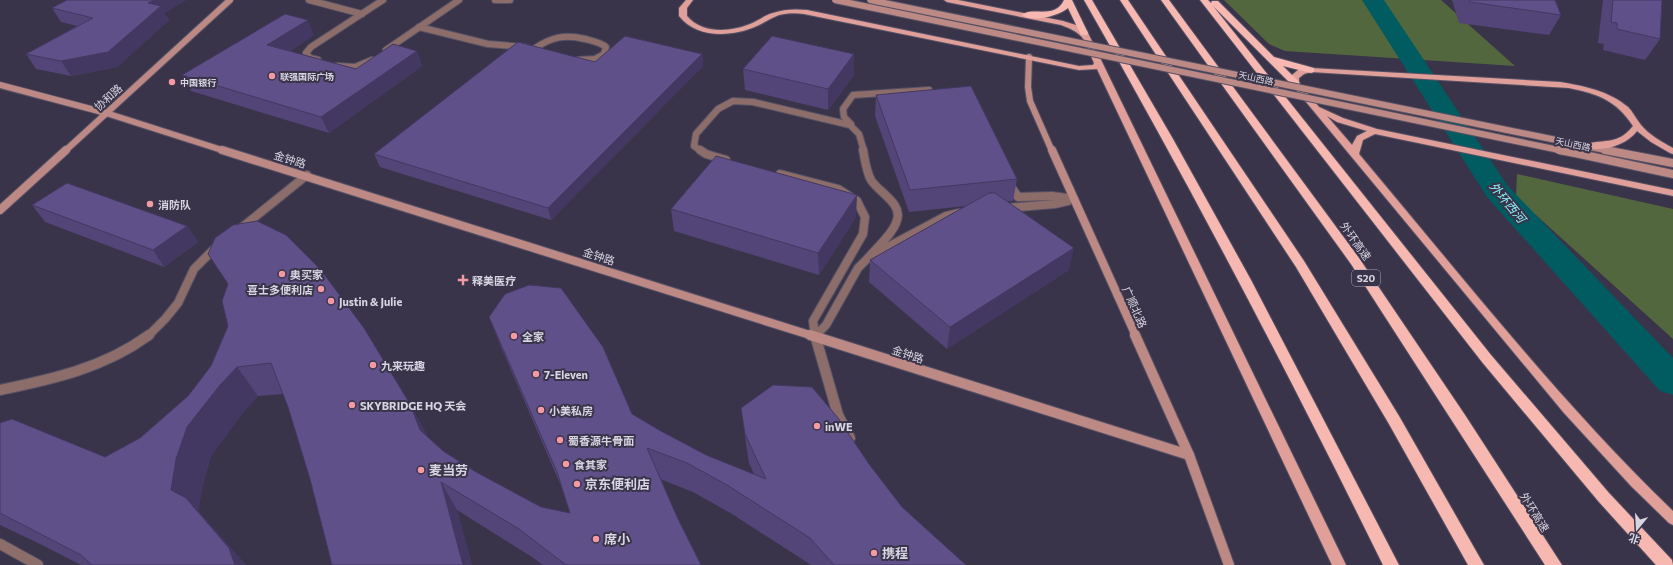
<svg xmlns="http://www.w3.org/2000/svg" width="1673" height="565" font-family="Commissioner,'Noto Sans SC',sans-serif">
<rect width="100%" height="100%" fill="#393449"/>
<g fill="#53673f">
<polygon points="1224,0 1441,0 1515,66 1285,51 1269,44"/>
<polygon points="1517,174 1673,209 1673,339 1516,197"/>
</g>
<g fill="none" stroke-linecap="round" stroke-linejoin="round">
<polygon fill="#005c61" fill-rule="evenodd" points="1362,0 1384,0 1507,185 1673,358 1673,395 1660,391 1487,197"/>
<g stroke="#565165" stroke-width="8">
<g id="street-far2">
<polyline points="309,0 362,14"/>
<polyline points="495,0 510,0"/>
<polyline points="419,27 488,44 524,47"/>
<path d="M534 49C551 37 565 34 585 39 593 41 600 42 606 47L604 54 595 59 578 60"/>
<polyline points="386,50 459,0"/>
<polyline points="318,60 310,58 306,53 311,47 383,0"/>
<polyline points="337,66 355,67 372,60"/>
<polyline points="851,124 844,117 843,109 853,95 929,90"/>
<polyline points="701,151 694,146 696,134 718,109 733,101 753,102 850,125 859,134 864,151"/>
</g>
</g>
<g stroke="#565165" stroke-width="10">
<g id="street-far1">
<polyline points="700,150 706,154 726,160"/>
<path d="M863 150C865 160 866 171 871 180 879 193 905 204 896 223 891 236 878 246 869 257"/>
<polyline points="780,174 838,189 857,201 865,217 863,234 813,321 815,336"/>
<polyline points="1010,185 1018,197 1052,196 1074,199"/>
<polyline points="1006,208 1055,204 1068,201"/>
<polyline points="240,229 307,175"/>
<polyline points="148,336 165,319 178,303 194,269 215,248"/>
<polyline points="815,336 826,325 858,268 869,257 946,216 959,213"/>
</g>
</g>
<g stroke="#565165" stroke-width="12">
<g id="street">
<polyline points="815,335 838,415 850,438"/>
<path d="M0 390C53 379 104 368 149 335"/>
<polyline points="0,544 38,565"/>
</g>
</g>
<g stroke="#565165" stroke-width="8">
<g id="secondary-far2">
<polyline points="1029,57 1028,87 1030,101 1052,151"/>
<polyline points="0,85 106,113 225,151"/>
<polyline points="1571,143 1610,151"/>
<polyline points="65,151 230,0"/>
</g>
</g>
<g stroke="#565165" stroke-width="10">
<g id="secondary-far1">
<polyline points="222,150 813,336"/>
<polyline points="1052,150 1136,336"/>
<polyline points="1605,150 1673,163"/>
<polyline points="1575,153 1673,174"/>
<polyline points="0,210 66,150"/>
</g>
</g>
<g stroke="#565165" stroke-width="12">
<g id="secondary">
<polyline points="810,335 1189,455"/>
<polyline points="1135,335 1189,455 1229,565"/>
</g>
</g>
<g stroke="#565165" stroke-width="2">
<g id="primary">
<path d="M686 0H693L687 8V16C702 34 730 32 750 24 758 21 765 15 773 13 784 9 796 9 807 10L1079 66 1093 65 1094 63C1084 40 1086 34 1061 25L947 2 944 0H958L1063 21 1079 26 1087 31 1346 565H1332L1097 69 1079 70 804 14C796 13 787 13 779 15 771 18 764 23 757 26 732 37 697 39 679 16V8Z"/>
<path d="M1311 68 1560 82C1584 86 1609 91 1628 107 1633 112 1636 119 1641 125 1649 135 1662 142 1673 148V154L1670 153 1651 142 1637 131C1627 145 1603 152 1586 148V144C1606 139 1618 145 1633 126 1616 100 1598 94 1569 88L1311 72 1304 74 1299 78V83L1319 107 1343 118 1377 129 1673 190V196L1375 134 1363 140 1359 154C1461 275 1559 401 1673 511V525L1669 523 1631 486 1564 413 1292 85V75L1298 70ZM1327 116 1337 122 1367 131 1357 136 1352 145Z"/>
</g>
</g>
<g stroke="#565165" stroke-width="2">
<g id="highway">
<path d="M1064 0H1072L1088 33 1087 35H1081L1068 8C1059 16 1031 23 1022 15 1032 6 1055 20 1064 0Z"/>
<path d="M1084 0H1092L1173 139 1251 280 1399 565H1383C1289 374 1190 185 1084 0Z"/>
<polygon points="1120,0 1128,0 1304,261 1399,416 1484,565 1468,565 1389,424 1296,267"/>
<polygon points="1161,0 1169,0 1359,258 1465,415 1562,565 1545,565 1351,264"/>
<polygon points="1200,0 1208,0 1211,3 1212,1 1218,1 1274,57 1314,68 1314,72 1311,73 1283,66 1300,83 1295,86 1292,85 1213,6 1491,355 1609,493 1672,560 1673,565 1656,565 1599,502 1482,362"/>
</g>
</g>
<use href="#street-far2" stroke="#8d6d69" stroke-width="6"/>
<use href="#street-far1" stroke="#8d6d69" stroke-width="8"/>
<use href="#street" stroke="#8d6d69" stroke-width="10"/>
<use href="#secondary-far2" stroke="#bc8985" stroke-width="6"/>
<use href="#secondary-far1" stroke="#bc8985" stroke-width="8"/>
<use href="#secondary" stroke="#bc8985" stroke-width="10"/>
<use href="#primary" fill="#e19f9a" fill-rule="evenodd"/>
<use href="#highway" fill="#f8b8b2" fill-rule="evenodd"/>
<g stroke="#565165" stroke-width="8" stroke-linecap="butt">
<g id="secondary-bridge-far1">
<polyline points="835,0 1564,151"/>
<polyline points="870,0 1571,143"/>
</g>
</g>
<g stroke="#565165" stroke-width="10" stroke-linecap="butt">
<polyline id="secondary-bridge" points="1559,150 1575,153"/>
</g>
<use href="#secondary-bridge-far1" stroke="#bc8985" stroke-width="6"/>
<use href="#secondary-bridge" stroke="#bc8985" stroke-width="8"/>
</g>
<g fill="#534577">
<polygon points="67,0 186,0 164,13 169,20 117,67 71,76 36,69 26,54 77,26 61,22 52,8"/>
<polygon points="1452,0 1555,0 1561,15 1549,35 1459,23"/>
<polygon points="1603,0 1662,0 1660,39 1645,60 1603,50 1604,44 1598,43"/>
<polygon points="314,35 290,51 356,69 417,51 422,66 329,133 191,91 182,75"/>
<polygon points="702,54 703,66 551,220 380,167 374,154 595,62"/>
<polygon points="743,69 854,75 828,110 745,90"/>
<polygon points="876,95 1017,179 1013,201 1007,201 1069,270 947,349 869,282 870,260 966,206 909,212 875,116"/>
<polygon points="32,205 187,226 198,242 164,267 45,222"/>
<polygon points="671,209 856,217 819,275 674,231"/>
<polygon points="228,284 426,433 427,437 443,451 476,472 541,507 570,513 561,486 501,347 489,317 632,414 659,430 706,455 754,474 749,463 745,437 741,408 869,464 902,507 966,565 811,565 732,514 693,492 660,479 678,519 701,565 543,565 532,557 457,510 472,565 332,565 310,479 288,407 283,394 258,396 242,414 211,456 202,488 198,511 246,565 81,565 38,543 0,525 0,423 105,457 140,438 188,396 211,366 228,326"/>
</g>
<g fill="#433861">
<polygon points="154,0 186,0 164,13 169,20 117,67 71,76 61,61"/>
<polygon points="308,20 314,35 275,60 267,45"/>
<polygon points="417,51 422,66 329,133 321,117"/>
<polygon points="702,54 703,66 551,220 548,208"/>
<polygon points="854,54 854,75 828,110 828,89"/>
<polygon points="857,195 856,217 819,275 818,253"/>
<polygon points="187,226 198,242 164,267 153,250"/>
<polygon points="1074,248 1069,270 947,349 950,327"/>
<polygon points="237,367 258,396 242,414 211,456 202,488 198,511 246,565 235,565 171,490 176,459 187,427 220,385"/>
<polygon points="410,404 426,433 436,459 420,430"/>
<polygon points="441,482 457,510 472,565 463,565"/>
</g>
<g fill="#60508a" stroke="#433861">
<polygon points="67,0 154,0 148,3 161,6 108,52 61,61 26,54 93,18 52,8"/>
<polygon points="1469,0 1555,0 1561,15 1470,2"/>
<polygon points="1613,0 1662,0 1660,39 1617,29 1617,23 1611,22"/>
<polygon points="285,14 308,20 267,45 356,69 393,44 417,51 321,117 182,75"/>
<polygon points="625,36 702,54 548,208 374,154 518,42 595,62"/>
<polygon points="772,36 854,54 828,89 743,69"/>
<polygon points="971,86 1017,179 910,190 876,95"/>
<polygon points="716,156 857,195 818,253 671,209"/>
<polygon points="67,183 187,226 153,250 32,205"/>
<polygon points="989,193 995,193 1074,248 950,327 870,260"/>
<polygon points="257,221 286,235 321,270 364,328 410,404 420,430 443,451 476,472 541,507 570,513 557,472 489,317 505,294 529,285 561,288 603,347 632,414 659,430 706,455 766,479 745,434 741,408 773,385 812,387 838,418 869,464 902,507 966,565 834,565 810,538 727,485 687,463 647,448 678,519 701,565 566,565 519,529 441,482 463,565 332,565 310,479 288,407 271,363 237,367 220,385 187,427 176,459 171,490 186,498 229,548 235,565 92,565 81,555 0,513 0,423 12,419 105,457 140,438 188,396 211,366 228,326 222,301 228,284 208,254 215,238 233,225"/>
</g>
<g fill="#f49aa5" stroke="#393449" stroke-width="1.5">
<circle cx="272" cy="76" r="4"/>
<circle cx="172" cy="82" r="4"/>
<circle cx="150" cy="204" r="4"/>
<circle cx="282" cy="274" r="4"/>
<path d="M461 274h4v4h4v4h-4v4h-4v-4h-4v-4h4z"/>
<circle cx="321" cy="289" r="4"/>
<circle cx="331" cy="301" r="4"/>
<circle cx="514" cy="336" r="4"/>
<circle cx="373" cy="365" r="4"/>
<circle cx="536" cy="374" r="4"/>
<circle cx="352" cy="405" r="4"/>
<circle cx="541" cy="410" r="4"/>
<circle cx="817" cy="426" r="4"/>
<circle cx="560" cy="440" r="4"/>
<circle cx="566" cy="464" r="4"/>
<circle cx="421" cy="470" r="4"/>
<circle cx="577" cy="484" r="4"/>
<circle cx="596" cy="539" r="4"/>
<circle cx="874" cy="553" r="4"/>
</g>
<g text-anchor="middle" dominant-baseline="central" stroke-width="4" stroke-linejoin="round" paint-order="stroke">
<g font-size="9" font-weight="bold" fill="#d8d5e2" stroke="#393449" text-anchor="start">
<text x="280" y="76">联强国际广场</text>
<text x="180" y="82">中国银行</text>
</g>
<g font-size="9" fill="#d8d5e2" stroke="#393449">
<text transform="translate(1256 78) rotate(12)">天山西路</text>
<text transform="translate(1573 144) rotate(12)">天山西路</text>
</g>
<rect fill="#393449" stroke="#a8a5b4" stroke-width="1" x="1352" y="270" width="28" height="16" rx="3"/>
<g font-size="10" font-weight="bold" fill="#d8d5e2">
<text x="1366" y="278">S20</text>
</g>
<g font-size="11" fill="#d8d5e2" stroke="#393449">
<text transform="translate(108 97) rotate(-42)">协和路</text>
<text transform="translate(290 159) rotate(17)">金钟路</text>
<text transform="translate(1356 241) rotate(54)">外环高速</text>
<text transform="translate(599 256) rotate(18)">金钟路</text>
<text transform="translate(1135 307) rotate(66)">广顺北路</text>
<text transform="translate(908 354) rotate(18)">金钟路</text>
<text transform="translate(1535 512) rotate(58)">外环高速</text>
</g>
<g font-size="11" font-weight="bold" fill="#d8d5e2" stroke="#393449" text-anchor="start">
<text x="158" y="204">消防队</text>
<text x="290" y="274">奥买家</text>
<text x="472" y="280">释美医疗</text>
<text x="313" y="289" text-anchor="end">喜士多便利店</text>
<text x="339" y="301">Justin &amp; Julie</text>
<text x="522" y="336">全家</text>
<text x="381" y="365">九来玩趣</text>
<text x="544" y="374">7-Eleven</text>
<text x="360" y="405">SKYBRIDGE HQ 天会</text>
<text x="549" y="410">小美私房</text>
<text x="825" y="426">inWE</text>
<text x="568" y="440">蜀香源牛骨面</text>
<text x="574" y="464">食其家</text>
</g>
<g font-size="12" font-style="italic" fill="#8df7fe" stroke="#393449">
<text transform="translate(1508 202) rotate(50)">外环西河</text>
</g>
<g font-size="13" font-weight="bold" fill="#d8d5e2" stroke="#393449" text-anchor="start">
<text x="429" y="470">麦当劳</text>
<text x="585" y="484">京东便利店</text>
<text x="604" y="539">席小</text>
<text x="882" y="553">携程</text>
</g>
</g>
<g transform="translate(1637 529) rotate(198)" stroke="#393449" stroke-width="3" paint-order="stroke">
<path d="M0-3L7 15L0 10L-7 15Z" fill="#d8d5e2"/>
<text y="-6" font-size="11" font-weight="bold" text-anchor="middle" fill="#d8d5e2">北</text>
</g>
</svg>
